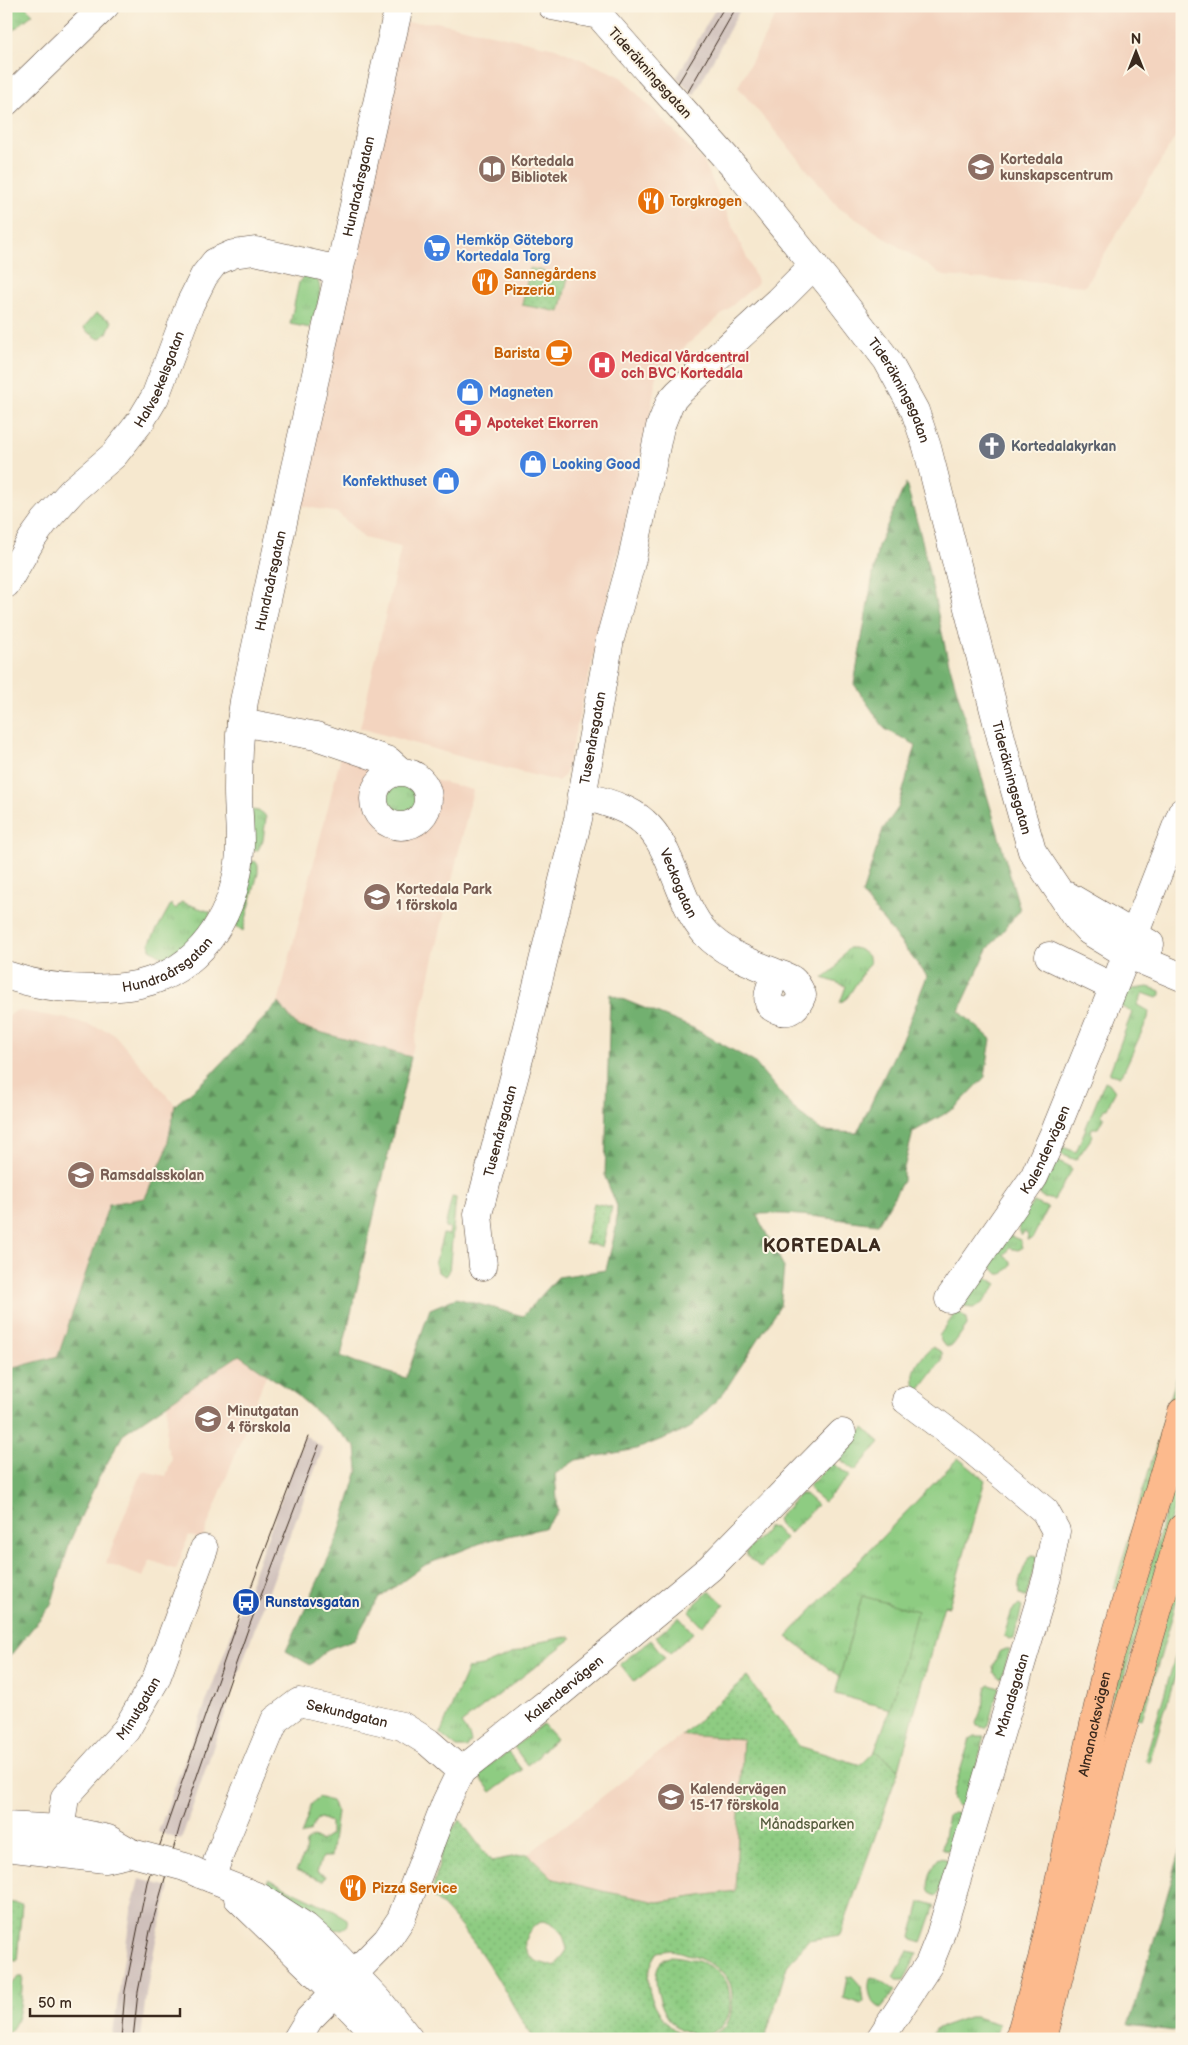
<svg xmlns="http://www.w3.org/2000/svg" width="1188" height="2045" font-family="'Balsamiq Sans',sans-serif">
<defs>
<pattern id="grass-tufts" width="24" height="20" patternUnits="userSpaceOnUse" patternTransform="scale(1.25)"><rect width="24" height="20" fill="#8ecc82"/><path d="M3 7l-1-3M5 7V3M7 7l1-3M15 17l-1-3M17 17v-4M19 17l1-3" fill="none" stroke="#7baf70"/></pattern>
<pattern id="forest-firs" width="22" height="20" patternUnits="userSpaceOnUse" patternTransform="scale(1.25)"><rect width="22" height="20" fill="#72b070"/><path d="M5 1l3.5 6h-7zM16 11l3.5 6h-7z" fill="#5f8f5b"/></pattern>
<pattern id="park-dots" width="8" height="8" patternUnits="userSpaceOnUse" patternTransform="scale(1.25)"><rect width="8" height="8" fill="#8ecc82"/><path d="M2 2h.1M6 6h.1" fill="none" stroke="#7baf70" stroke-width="1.8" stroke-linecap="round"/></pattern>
</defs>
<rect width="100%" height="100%" fill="#fcf5e5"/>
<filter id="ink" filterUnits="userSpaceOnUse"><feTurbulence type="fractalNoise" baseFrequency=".02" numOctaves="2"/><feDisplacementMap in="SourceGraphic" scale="10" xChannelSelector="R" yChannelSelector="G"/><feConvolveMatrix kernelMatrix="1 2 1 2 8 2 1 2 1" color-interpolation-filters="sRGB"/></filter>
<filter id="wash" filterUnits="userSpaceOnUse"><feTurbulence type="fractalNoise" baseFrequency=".0096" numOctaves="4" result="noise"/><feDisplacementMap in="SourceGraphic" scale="20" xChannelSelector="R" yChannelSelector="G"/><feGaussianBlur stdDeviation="1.12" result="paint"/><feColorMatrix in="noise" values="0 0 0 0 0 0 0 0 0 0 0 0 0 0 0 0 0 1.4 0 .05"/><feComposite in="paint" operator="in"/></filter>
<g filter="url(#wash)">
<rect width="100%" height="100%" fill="#f6e8cf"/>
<g fill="#f3d4bf">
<polygon points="781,6 1182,6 1182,126 1085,286 944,276 839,208 738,87"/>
<polygon points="437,22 555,48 620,76 704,162 758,283 657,371 650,416 596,647 565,775 558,781 479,762 360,728 401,547 364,538 338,513 298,505 401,23"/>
<polygon points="341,756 473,790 411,1057 297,1026 278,1003"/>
<polygon points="17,1010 73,1020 112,1032 175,1105 166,1152 145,1198 109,1204 58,1356 6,1370 6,1018"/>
<polygon points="278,1344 202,1540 189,1535 176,1570 150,1560 143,1577 106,1563 138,1480 143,1471 166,1476 172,1459 166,1445 168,1392 201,1382 214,1357"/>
<polygon points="682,1735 743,1739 735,1891 658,1902 602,1891 554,1879 528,1854"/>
</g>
<g fill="#cfc0bb">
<polygon points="717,6 742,6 694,95 677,77"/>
<polygon points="305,1435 323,1448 250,1641 181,1840 158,1832"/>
<polygon points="139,1879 170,1887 156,1940 146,1994 141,2039 112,2039 131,1911"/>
</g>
<g fill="url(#grass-tufts)" stroke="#647b50">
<polygon points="6,6 25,6 33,14 6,36"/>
<path d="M305 274 315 277C327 288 314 315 310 328L290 324 299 282Z"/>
<polygon points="96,313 112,321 107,333 99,339 85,330 84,327"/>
<path d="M392 777C397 778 404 778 409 780 428 788 418 821 394 817L385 806 384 786Z"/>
<path d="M251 810C258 811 264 811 266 818L263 840 258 850H252Z"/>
<polygon points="255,861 258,865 258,873 243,931 236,926 236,922 248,885 251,862"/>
<path d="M181 902 211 912C202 933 185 947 167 959L150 949V942L171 904 176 909Z"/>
<path d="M849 948C857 947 869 953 870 962L847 998 840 1003 846 986 823 978 836 968 844 953Z"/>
<polygon points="1148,987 1161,991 1161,995 1157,998 1143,993 1137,1005 1149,1011 1148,1018 1123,1073 1119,1076 1109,1074 1132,1012 1119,1006 1125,990"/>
<polygon points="1105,1081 1109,1083 1115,1091 1107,1109 1104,1109 1101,1115 1104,1117 1098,1128 1092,1128 1091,1132 1093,1136 1076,1160 1060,1154 1061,1148 1063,1147 1076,1152"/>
<polygon points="1056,1160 1069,1166 1072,1170 1054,1200 1044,1198 1039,1194"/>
<polygon points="452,1197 456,1198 449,1272 446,1276 438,1272 435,1264 443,1234 449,1235 450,1228 445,1227"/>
<path d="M1034 1202 1048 1208 1032 1239 1027 1240 1028 1235 1024 1232 1022 1235C1012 1223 1026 1212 1034 1202Z"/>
<polygon points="1010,1236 1020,1240 1022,1248 1018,1250 1009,1248 1004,1256 1011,1261 1011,1265 1003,1274 998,1274 989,1265"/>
<path d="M984 1275 997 1284C988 1295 978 1317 962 1304L981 1276Z"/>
<polygon points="956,1312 959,1312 966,1318 967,1325 953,1345 947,1347 942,1343 939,1336"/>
<path d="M933 1347 942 1352V1360L918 1392C907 1375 919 1358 933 1347Z"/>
<polygon points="1182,1359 1182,1377 1119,1589 1114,1588"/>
<polygon points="864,1428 880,1442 855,1471 840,1459 839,1455"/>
<polygon points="1182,1455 1182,1481 1114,1710 1109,1709"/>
<polygon points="958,1458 985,1480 949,1606 944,1605 899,1769 875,1751 890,1709 862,1597 840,1677 787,1636"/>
<polygon points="832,1463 850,1476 824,1502 812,1492 809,1486"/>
<polygon points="800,1494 805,1494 817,1505 789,1534 779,1524 777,1519"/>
<polygon points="769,1527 775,1528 785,1539 761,1568 747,1556 746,1552"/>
<path d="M1032 1555 1037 1556V1557L1026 1597H1024L1019 1594C1017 1582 1024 1568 1029 1557Z"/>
<polygon points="1182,1563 1182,1583 1142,1719 1136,1718"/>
<polygon points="708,1592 711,1592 725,1605 702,1626 689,1612 690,1609"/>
<polygon points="1019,1605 1022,1607 1014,1638 1009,1639 1004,1635 1012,1611"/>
<polygon points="679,1617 693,1633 670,1653 656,1637"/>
<polygon points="1182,1634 1182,1653 1149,1763 1145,1760"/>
<polygon points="566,1637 571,1637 571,1639 461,1724 469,1735 471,1741 467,1748 457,1748 440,1734 468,1668 483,1666 540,1642"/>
<polygon points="651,1640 665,1658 634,1682 620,1664"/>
<polygon points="1006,1649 1010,1649 1002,1677 1000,1678 994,1673 993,1666 999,1652"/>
<polygon points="990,1684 999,1687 988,1725 986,1728 977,1726 976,1723 983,1706 987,1686"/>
<polygon points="543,1724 556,1739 539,1753 539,1756 527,1765 514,1747"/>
<polygon points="975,1736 985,1736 965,1804 959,1806 955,1804 952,1797 970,1739"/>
<polygon points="508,1752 522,1770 491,1792 480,1777 480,1772"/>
<polygon points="318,1797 331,1801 337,1812 331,1857 322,1857 317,1872 326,1876 323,1881 296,1870 305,1854 306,1842 313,1837 321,1841 330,1835 330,1822 320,1818 316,1820 311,1831 301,1836 311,1805"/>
<polygon points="954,1813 962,1815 952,1847 949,1851 942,1848 948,1815"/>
<path d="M939 1858 946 1859 948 1863 938 1894 936 1896 930 1893C925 1885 932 1865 939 1858Z"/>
<path d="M268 1879 331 1909 347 1919 348 1925C342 1931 335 1930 327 1929L266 1888Z"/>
<polygon points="920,1902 925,1902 935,1905 922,1943 912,1940 911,1937"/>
<polygon points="908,1951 918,1953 904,1980 897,1980 894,1977"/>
<polygon points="852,1976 861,1986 863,2002 861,2004 843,1998 847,1977"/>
<path d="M19 1977H23C21 1993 22 2025 6 2034V1989Z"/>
<path d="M871 1977 877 1978 895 1991 881 2008C870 2004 866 1987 871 1977Z"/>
<polygon points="969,2017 976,2017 999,2024 995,2039 930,2039 935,2029"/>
</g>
<g fill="url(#forest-firs)" stroke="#566d47">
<path d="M906 483 922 540 947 656 1020 910 988 949 959 1011 991 1039 985 1077 955 1108 913 1132 903 1172V1181L878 1224C838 1220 797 1212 756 1214L784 1267 780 1306 724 1392 690 1428 637 1449 576 1460 555 1474 558 1512 544 1528 486 1541 425 1565 378 1599 355 1639 328 1649 310 1665 286 1651 338 1537 358 1470 356 1447 297 1395 239 1355 124 1433 97 1481 70 1541 51 1605 6 1661V1370L58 1356 109 1204 145 1198 166 1152 175 1105 209 1077 278 1003 297 1026 411 1057 341 1356 355 1362 406 1378 430 1309 456 1298 523 1316 558 1277 606 1270 616 1228 617 1206 605 1177 610 994 693 1028 754 1062 793 1108 822 1131 857 1133 906 1030 927 976 862 894 883 829 898 808 916 745 885 729 854 684 878 546Z"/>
<polygon points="1182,1845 1182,2032 1129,2025"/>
</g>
<g fill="url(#park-dots)" stroke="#647b50" fill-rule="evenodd">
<polygon points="530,268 568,277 560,312 522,305"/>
<polygon points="594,1203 612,1207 602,1247 585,1243"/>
<path d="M747 1677 799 1746 861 1765 875 1751 899 1769 840 1935 808 1940 787 1966 765 2039H534C520 2019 509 1997 496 1976 478 1947 456 1918 431 1895L446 1836 460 1820 491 1861 528 1854 554 1879 602 1891 658 1902 735 1891 743 1739 682 1735ZM544 1921C560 1927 564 1934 567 1950L555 1967C548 1964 538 1963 533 1959 516 1946 528 1926 544 1921ZM671 1950C688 1953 720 1964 728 1980 732 1985 732 1996 732 2002 731 2011 731 2021 724 2027 709 2042 682 2039 668 2024 663 2019 659 2012 655 2005 645 1987 646 1969 658 1952Z"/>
<polygon points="6,1902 22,1904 17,1961 6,1960"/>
<path d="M671 1956C689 1957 716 1964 726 1981 729 1986 730 1997 730 2003 730 2013 728 2020 721 2027 708 2038 682 2035 671 2022 661 2010 649 1975 661 1962 663 1959 668 1958 671 1956Z"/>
</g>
<polygon fill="#8ecc82" stroke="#647b50" points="862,1596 917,1611 890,1709 835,1694"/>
</g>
<g filter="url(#ink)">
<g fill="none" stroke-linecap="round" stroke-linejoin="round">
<g stroke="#574639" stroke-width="29">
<g id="minor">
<polyline points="552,6 599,15 648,71"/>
<polyline points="6,102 105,6"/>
<path id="s1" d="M736 169 832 288 887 360 915 411 927 447 1010 773 1032 851 1077 918 1089 931 1127 954 1182 977"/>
<path id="s2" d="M6 584 32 539 45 521 73 490 114 455 140 422 155 397 190 304 204 276 215 262 233 254 255 251 339 270"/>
<polyline points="241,722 316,736 389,761 400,771"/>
<circle cx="401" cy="799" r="27"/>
<path id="s3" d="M581 795C601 801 628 807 644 822 674 848 677 902 706 934 725 954 752 963 776 973 773 981 766 994 769 1003 771 1008 774 1009 778 1010 790 1015 798 1006 802 995 795 979 792 978 776 973"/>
<polyline points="1068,896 1150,944"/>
<polyline points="1049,956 1113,987"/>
<path id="s4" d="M6 975C35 985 61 989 91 989 108 988 124 988 140 984 199 970 231 920 239 863 242 840 238 815 238 791 238 761 239 731 244 701L293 476 399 6"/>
<path id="s5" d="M483 1266 478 1214 521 1051 578 819 610 639 632 559 660 427 670 402 678 393 778 301 814 265"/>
<path id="s6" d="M949 1299 1034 1177 1056 1129 1119 974 1182 812"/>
<polyline points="6,1826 61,1829 108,1839 132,1853"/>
<polyline points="6,1847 105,1859 132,1853"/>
<path id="s7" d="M57 1852 65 1797 126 1730 156 1679 204 1549"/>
<polyline points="200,1874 261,1898 306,1927 325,1944 379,2001 409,2039"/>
<path id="s8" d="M211 1878 225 1840 275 1720 299 1702 402 1726 428 1742 461 1771"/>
<polyline points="238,1898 335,1992 380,2039"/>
<path id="s9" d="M297 2039 309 2019 387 1940 401 1919 446 1802 461 1771 551 1700 710 1568 842 1433"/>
<path id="s10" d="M880 2039 929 1964 939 1939 1047 1577 1056 1531 1045 1511 970 1448 906 1400"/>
</g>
</g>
<g stroke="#574639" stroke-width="29">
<g id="major">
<path id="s11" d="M1019 2039 1042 1959 1107 1666 1182 1412"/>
<polyline points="1043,2039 1115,1754 1182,1528"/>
</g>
</g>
<use href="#minor" stroke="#fff" stroke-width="28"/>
<use href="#major" stroke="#fcba8d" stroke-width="28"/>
<g stroke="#3b2a1e" stroke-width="1">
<polyline points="674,90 725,6"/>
<polyline points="684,99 737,6"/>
<polyline points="121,2039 125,1991 147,1882 236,1627 308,1437"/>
<polyline points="133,2039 138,1992 150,1931 181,1822 247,1632 319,1445"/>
</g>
<g stroke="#574639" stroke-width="29" stroke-linecap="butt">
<g id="minor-bridge">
<polyline points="648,71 736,169"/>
<polyline points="132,1853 185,1867 200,1874"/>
</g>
</g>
<use href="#minor-bridge" stroke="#fff" stroke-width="28"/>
</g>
</g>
<defs>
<g id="school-disc" transform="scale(1.4375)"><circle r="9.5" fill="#8d6e63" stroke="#fcf5e5"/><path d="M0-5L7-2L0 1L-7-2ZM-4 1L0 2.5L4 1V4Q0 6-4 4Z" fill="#fff"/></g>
<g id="library-disc" transform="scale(1.4375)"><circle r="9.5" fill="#8d6e63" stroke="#fcf5e5"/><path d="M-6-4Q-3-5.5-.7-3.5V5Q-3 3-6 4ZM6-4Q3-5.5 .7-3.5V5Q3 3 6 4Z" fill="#fff"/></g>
<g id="restaurant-disc" transform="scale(1.4375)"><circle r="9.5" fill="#e8710a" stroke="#fcf5e5"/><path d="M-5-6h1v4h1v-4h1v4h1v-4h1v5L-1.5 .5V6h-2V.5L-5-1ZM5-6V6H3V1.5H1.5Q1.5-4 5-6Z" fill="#fff"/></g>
<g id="supermarket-disc" transform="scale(1.4375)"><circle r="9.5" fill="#3f7fe0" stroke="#fcf5e5"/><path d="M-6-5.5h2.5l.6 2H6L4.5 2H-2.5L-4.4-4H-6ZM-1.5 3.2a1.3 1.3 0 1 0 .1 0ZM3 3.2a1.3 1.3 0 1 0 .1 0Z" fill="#fff"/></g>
<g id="cafe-disc" transform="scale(1.4375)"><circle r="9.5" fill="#e8710a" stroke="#fcf5e5"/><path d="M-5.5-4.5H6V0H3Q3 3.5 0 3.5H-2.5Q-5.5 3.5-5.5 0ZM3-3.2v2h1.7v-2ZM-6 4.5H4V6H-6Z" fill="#fff"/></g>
<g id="hospital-disc" transform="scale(1.4375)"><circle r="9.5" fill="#e0444e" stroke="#fcf5e5"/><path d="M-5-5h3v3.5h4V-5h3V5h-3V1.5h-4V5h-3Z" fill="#fff"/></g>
<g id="shop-disc" transform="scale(1.4375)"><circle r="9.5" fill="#3f7fe0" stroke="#fcf5e5"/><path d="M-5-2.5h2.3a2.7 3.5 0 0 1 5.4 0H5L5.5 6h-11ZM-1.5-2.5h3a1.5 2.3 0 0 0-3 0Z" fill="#fff"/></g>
<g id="pharmacy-disc" transform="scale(1.4375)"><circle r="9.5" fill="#e0444e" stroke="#fcf5e5"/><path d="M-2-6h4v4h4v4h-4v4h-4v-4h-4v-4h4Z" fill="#fff"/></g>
<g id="church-disc" transform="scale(1.4375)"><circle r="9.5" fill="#6b7280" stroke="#fcf5e5"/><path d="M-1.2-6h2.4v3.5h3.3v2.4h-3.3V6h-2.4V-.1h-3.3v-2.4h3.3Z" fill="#fff"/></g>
<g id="bus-disc" transform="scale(1.4375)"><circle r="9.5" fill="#1a4fb4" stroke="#fcf5e5"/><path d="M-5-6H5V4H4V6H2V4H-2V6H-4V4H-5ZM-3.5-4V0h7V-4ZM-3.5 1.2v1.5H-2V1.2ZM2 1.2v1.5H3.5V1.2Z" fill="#fff"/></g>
</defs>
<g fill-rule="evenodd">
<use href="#school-disc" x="981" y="167"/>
<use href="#library-disc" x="492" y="169"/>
<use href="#restaurant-disc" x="651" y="201"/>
<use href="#supermarket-disc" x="437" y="248"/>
<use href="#restaurant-disc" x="485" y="282"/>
<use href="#cafe-disc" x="559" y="353"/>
<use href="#hospital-disc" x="602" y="365"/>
<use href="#shop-disc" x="470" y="392"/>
<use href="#pharmacy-disc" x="468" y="423"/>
<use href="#church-disc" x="992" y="446"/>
<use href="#shop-disc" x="533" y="464"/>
<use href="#shop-disc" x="446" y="481"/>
<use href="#school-disc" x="377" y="897"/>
<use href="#school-disc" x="81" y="1175"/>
<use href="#school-disc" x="208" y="1419"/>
<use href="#bus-disc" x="246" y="1602"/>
<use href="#school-disc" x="671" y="1797"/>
<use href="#restaurant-disc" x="353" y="1888"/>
</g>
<g text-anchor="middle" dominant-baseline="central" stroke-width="4" stroke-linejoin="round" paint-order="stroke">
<g font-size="14" fill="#3b2a1e" stroke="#fcf5e5">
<text transform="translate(650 73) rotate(48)">Tideräkningsgatan</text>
<text stroke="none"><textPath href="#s4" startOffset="992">Hundraårsgatan</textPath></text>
<text stroke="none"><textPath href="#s2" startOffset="259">Halvsekelsgatan</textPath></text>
<text stroke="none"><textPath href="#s1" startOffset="276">Tideräkningsgatan</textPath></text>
<text stroke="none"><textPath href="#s4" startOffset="588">Hundraårsgatan</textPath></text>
<text stroke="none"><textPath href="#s5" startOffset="542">Tusenårsgatan</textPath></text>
<text stroke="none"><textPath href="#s1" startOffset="681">Tideräkningsgatan</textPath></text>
<text stroke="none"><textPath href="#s3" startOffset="140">Veckogatan</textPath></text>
<text stroke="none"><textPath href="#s4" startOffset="169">Hundraårsgatan</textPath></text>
<text stroke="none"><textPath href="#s5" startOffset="138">Tusenårsgatan</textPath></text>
<text stroke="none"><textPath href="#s6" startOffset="178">Kalendervägen</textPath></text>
<text stroke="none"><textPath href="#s9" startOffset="451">Kalendervägen</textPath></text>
<text stroke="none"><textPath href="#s10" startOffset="371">Månadsgatan</textPath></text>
<text stroke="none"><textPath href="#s7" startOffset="171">Minutgatan</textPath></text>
<text stroke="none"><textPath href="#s8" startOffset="250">Sekundgatan</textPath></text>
<text stroke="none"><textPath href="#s11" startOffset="324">Almanacksvägen</textPath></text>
</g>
<g font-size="14" font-weight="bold" fill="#785e54" stroke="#fcf5e5" text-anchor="start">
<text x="1000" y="159">Kortedala<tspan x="1000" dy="16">kunskapscentrum</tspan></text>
<text x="511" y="161">Kortedala<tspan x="511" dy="16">Bibliotek</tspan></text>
<text x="396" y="889">Kortedala Park<tspan x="396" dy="16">1 förskola</tspan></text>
<text x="100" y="1175">Ramsdalsskolan</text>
<text x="227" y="1411">Minutgatan<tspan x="227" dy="16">4 förskola</tspan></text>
<text x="690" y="1789">Kalendervägen<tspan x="690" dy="16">15-17 förskola</tspan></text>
</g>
<g font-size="14" font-weight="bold" fill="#c56008" stroke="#fcf5e5" text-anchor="start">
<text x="670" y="201">Torgkrogen</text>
<text x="504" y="274">Sannegårdens<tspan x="504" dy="16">Pizzeria</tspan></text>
<text x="540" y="353" text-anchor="end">Barista</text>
<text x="372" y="1888">Pizza Service</text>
</g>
<g font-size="14" font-weight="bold" fill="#366cbe" stroke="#fcf5e5" text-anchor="start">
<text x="456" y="240">Hemköp Göteborg<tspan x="456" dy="16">Kortedala Torg</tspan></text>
<text x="489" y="392">Magneten</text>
<text x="552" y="464">Looking Good</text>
<text x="427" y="481" text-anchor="end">Konfekthuset</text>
</g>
<g font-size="14" font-weight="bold" fill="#be3a42" stroke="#fcf5e5" text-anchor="start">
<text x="621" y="357">Medical Vårdcentral<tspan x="621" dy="16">och BVC Kortedala</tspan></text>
<text x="487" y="423">Apoteket Ekorren</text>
</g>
<g font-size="14" font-weight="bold" fill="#5b616d" stroke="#fcf5e5" text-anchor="start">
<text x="1011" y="446">Kortedalakyrkan</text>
</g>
<g font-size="14" font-weight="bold" fill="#164399" stroke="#fcf5e5" text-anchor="start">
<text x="265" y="1602">Runstavsgatan</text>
</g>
<g font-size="14" fill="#545b3c" stroke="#fcf5e5">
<text x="807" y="1824">Månadsparken</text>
</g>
<g font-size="19" font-weight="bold" letter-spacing="1" fill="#3b2a1e" stroke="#fcf5e5">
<text x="822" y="1246">KORTEDALA</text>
</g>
</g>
<rect width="1188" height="2045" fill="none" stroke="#fcf5e5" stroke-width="25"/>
<g transform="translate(1136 52)" stroke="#fcf5e5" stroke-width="4" paint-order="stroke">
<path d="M0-4L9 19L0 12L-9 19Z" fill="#3b2a1e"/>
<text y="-8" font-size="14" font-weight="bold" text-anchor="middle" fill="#3b2a1e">N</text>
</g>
<path d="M30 2008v8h150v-8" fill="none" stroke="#3b2a1e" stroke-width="2.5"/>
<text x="38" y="2008" font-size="15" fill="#3b2a1e" stroke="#fcf5e5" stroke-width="4" paint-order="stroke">50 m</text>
</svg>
